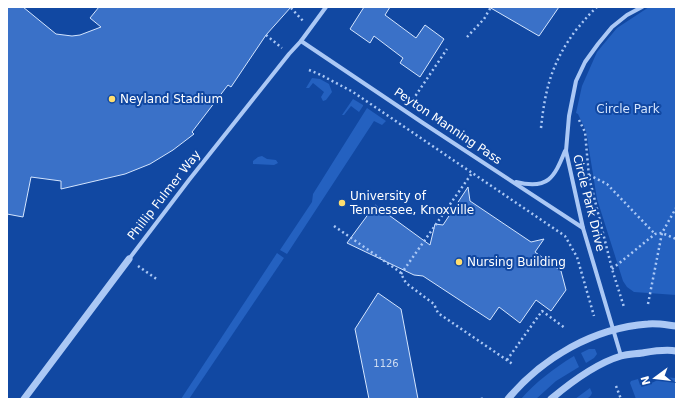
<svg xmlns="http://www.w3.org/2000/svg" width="683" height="406" font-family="'DejaVu Sans',sans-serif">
<rect width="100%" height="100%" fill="#1148a2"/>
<g fill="#2461c0">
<polygon points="649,7 676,7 676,295 634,292 627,287 623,281 597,199 586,131 578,114 576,113 582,86 597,52 617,28"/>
<polygon points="312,78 320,79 329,84 332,92 326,100 323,101 321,97 324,92 313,83 309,88 306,88"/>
<polygon points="353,99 363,105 363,106 359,112 351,106 344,115 342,115"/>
<polygon points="367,108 386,121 382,125 374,121 287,254 280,250 312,202 313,194"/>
<polygon points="262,156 267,159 276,160 278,163 274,165 253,164 253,161 258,157"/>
<polygon points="277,253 284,258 189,399 181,399"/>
<polygon points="589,349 595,349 597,354 594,358 586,363 581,353"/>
<path d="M574 356 579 367 556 381 536 399H521C536 382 554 368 574 356Z"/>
<path d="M660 377 676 378V399H636L630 383 631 381 638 379 640 385C647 384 656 383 660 377Z"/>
<path d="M590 388 592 393C589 401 582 399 575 399Z"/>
</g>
<g fill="#3a71c8" stroke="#d4e5fe">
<polygon points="7,7 23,7 56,34 72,36 80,35 101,27 90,18 99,7 291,7 266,35 231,87 228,85 192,132 194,134 173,150 150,164 125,174 61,189 61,181 31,177 23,217 7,214"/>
<polygon points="364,7 390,7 385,15 416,38 425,25 444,39 420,77 400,63 403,58 374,36 370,43 350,29"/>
<polygon points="489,7 559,7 539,36"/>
<polygon points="468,187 470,201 531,242 544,239 535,252 561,271 566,290 551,311 536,300 520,323 499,307 490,320 423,276 414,275 347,243 375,205 430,245 435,224 443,225"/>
<polygon points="378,293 401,309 418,399 369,399 355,329"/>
</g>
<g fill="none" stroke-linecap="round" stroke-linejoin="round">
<g stroke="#abc8f5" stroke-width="2.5" stroke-dasharray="2 3" stroke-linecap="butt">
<polyline points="291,8 304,22"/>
<polyline points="266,35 282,48"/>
<polyline points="467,37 484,19 491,7"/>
<polyline points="309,70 321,75 353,92 565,236 577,257 594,316"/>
<polyline points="410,104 447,49"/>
<polyline points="579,120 585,132 589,177 612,269 624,307"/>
<path d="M541 128C545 89 552 62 576 30 583 22 589 14 597 7"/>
<polyline points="589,175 607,184 655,234"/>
<polyline points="334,226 400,272 406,283 434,304 438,313 514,365"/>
<polyline points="138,266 158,280"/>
<polyline points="612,269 655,234 662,233 676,239"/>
<polyline points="401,274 472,173"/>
<polyline points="648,304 662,233 676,208"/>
<polyline points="507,360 542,311 565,328"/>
<polyline points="616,386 621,399"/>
<polyline points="481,399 484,398"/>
</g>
<g stroke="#abc8f5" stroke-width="4">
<polyline points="301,41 423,123 583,228"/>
<path d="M516 182C548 190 554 178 565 151"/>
<polyline points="129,259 189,180 289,54 301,41 326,7"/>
<polyline points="621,356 583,228 566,151 569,116 576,81 585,62 598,44 612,27 627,15 642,7"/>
</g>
<g stroke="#abc8f5" stroke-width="7">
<polyline points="24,399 129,259"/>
<path d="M508 399C543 357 594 328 648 324 657 323 667 325 676 326"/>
<path d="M551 399C570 383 597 363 621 356 628 354 636 354 642 353 654 351 665 349 676 351"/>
</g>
</g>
<g fill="#ffde6f" stroke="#1148a2" stroke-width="1.5">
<circle cx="112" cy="99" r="4"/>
<circle cx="342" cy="203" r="4"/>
<circle cx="459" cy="262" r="4"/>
</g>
<g text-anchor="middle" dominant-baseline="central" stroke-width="4" stroke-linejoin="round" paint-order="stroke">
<g font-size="10" fill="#cedcf1">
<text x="386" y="363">1126</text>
</g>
<g font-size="12" fill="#fff" stroke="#1148a2" text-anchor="start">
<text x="120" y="99">Neyland Stadium</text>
<text x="350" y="196">University of<tspan x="350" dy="14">Tennessee, Knoxville</tspan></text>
<text x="467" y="262">Nursing Building</text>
</g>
<g font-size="12" fill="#d4e5fe" stroke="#1148a2">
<text x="628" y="109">Circle Park</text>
</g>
<g font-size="12" fill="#fff" stroke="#1148a2">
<text transform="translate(448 126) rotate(34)">Peyton Manning Pass</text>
<text transform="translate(164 195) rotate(-52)">Phillip Fulmer Way</text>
<text transform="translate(589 203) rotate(76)">Circle Park Drive</text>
</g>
</g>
<rect width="683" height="406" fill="none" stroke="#ffffff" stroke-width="16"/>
<g transform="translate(655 378) rotate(255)" stroke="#1148a2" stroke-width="3" paint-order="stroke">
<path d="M0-3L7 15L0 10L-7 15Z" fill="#ffffff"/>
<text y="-6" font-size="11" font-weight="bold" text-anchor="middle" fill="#ffffff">N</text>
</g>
</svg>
